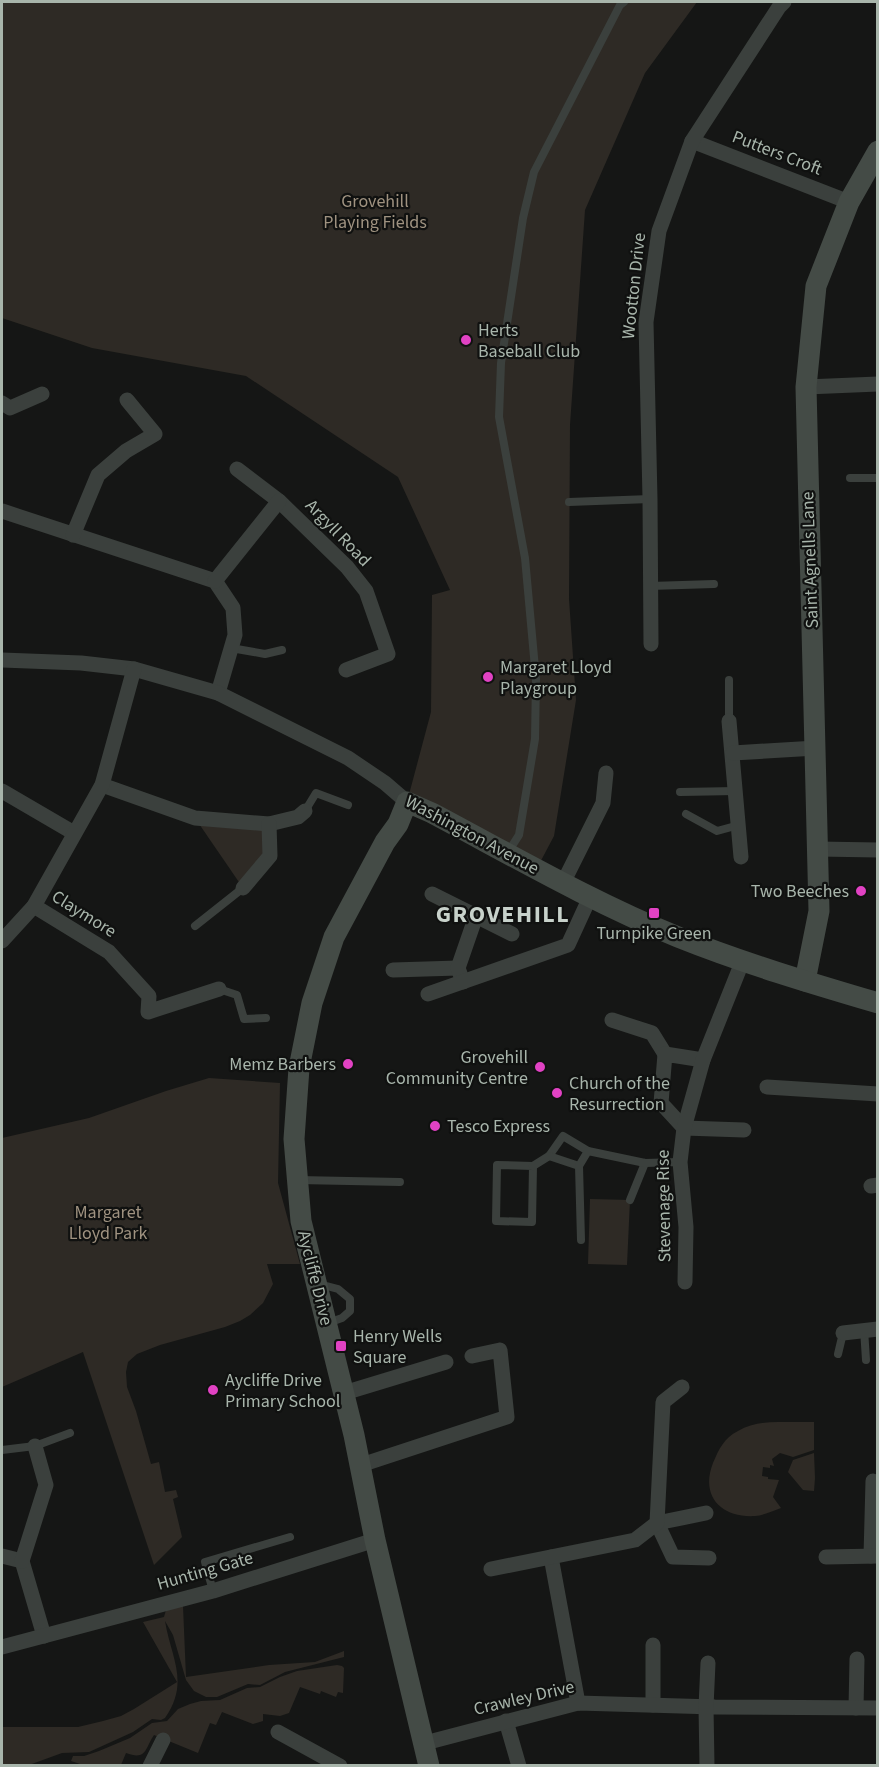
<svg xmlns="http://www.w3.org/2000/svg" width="879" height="1767" font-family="'Source Sans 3',sans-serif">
<rect width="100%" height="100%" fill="#151615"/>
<g fill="#2e2a25">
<polygon points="2,2 697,2 645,73 585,210 570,425 569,599 576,700 554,836 536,870 407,802 431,712 432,595 450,590 398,477 246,376 92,348 2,318"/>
<polygon points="195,818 269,824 270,856 243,888"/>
<polygon points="209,1078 280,1083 278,1183 300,1264 267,1264 273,1284 263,1303 250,1315 240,1321 225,1327 160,1345 137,1354 128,1362 126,1372 127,1387 136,1411 151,1464 159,1462 165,1492 176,1490 178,1497 173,1499 182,1537 154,1565 83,1352 2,1387 2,1138 89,1118 166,1091"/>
<polygon points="590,1199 630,1200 627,1265 588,1264"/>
<path d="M778 1422H814V1450L793 1457 780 1453 772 1459 774 1466 770 1465V1468L763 1467 762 1476 768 1477V1479L779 1480 773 1497 781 1508C773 1511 764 1515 755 1516 721 1518 700 1496 713 1463 719 1449 724 1438 738 1431 750 1424 764 1422 778 1422Z"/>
<polygon points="814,1453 815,1478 814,1491 803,1490 788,1472 793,1460"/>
<path d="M183 1606 186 1677 269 1665 315 1662 344 1651V1657L285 1672 260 1685 248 1684 217 1697H206L194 1691 186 1680 173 1635 165 1621C171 1658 190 1682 165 1718L161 1720 152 1719 133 1732 89 1752 62 1753 29 1765H2V1727H78L103 1721 121 1716 134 1709 177 1682 143 1622 164 1617 166 1610Z"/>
<path d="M337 1665 342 1666 344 1668 343 1693 338 1692 336 1697 321 1691 320 1694 300 1687 289 1713 280 1716 263 1714V1721L253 1724 222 1712 216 1725 210 1723 198 1753 154 1735C145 1748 147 1761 126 1753L121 1765H83L71 1761 73 1756H84L99 1751 130 1738 152 1723 167 1721 178 1709 190 1704 201 1701 220 1700 247 1688 260 1687 280 1677 297 1671Z"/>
</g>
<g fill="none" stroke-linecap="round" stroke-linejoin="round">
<g stroke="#3b403d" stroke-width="8">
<polyline points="850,478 878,478"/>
<polyline points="569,502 650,499"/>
<polyline points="650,586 714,584"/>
<polyline points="231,648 265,654 282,650"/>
<polyline points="729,721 729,680"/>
<polyline points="680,792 736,791"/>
<polyline points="305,811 316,793 348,805"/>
<polyline points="686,814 717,831 739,825"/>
<polyline points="508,852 519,835 535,739 536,679 525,558 499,417 501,363 523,218 534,172 620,5 624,2"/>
<polyline points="195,926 243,888"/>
<polyline points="219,989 237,995 244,1019 266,1018"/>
<polyline points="549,1156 563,1136 588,1151"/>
<polygon points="497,1165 533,1166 532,1222 496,1221"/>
<polyline points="533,1166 549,1156 579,1166"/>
<polyline points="298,1180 400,1182"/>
<polyline points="630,1200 645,1163"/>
<polyline points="581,1240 579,1166 588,1151 645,1163 680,1162"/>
<polyline points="319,1284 338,1289 350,1299 350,1311 342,1318 328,1323"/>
<polyline points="864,1329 866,1360"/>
<polyline points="838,1354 843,1333"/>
<polyline points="2,1450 35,1446 70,1433"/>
<polyline points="213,1591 205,1562 290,1537"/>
</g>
<g stroke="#3b403d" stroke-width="15">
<polyline points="692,141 849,202"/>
<polyline points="806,387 878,384"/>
<polyline points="2,403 10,408 42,394"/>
<polyline points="237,469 279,501 347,567 366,591 388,654 346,670"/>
<polyline points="2,511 215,581 233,608 235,635 218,693"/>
<polyline points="73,535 98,475 126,451 155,434 127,400"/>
<polyline points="215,581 279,501"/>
<polyline points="651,644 650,499 646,322 659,231 692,141 779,7 784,2"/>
<polyline points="2,660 81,663 134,669 218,693 348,758 385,783 407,802"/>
<polyline points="729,721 741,857"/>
<polyline points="733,753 816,748"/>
<polyline points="102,785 195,818 269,824 298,817 305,811"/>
<polyline points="2,791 74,833"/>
<polyline points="818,849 878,850"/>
<polyline points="563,883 603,803 606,773"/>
<polyline points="243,888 270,856 269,824"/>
<polyline points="432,894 512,934"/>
<polyline points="34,906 109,952 149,996 148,1012 219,989"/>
<polyline points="2,941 34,906 102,785 134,669"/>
<polyline points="393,970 458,968"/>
<polyline points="463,982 458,968 476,916"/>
<polyline points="428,994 568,945 590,897"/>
<polyline points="612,1020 652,1033 665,1054"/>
<polyline points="703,1060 665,1054 661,1103 684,1128 744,1130"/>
<polyline points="767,1087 878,1094"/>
<polyline points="871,1186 878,1185"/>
<polyline points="685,1282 686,1227 680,1162 684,1128 703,1060 743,960"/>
<polyline points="843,1333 878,1329"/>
<polyline points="344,1393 446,1362"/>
<polyline points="361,1465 507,1417 500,1350 472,1356"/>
<polyline points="706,1513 657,1523 673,1557 709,1558"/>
<polyline points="2,1556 22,1561 44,1636"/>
<polyline points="871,1556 873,1481"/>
<polyline points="551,1557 578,1703"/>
<polyline points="826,1557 878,1556"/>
<polyline points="22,1561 46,1485 35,1446"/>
<polyline points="491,1569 635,1540 657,1523 663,1402 682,1387"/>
<polyline points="2,1647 213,1591 375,1540"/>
<polyline points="653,1705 653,1645"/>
<polyline points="856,1708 857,1659"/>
<polyline points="506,1721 519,1766"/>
<polyline points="278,1732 340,1766"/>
<polyline points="425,1743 578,1703 715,1707 878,1708"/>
<polyline points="150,1766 163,1740"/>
<polyline points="707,1766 706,1707 708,1663"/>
</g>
<g stroke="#444b46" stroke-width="21">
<polyline points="805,981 819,911 806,387 816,286 849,202 878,151"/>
<path d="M429 1766 375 1540 354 1435 301 1221 294 1139 299 1068 312 1003 334 937 385 842 398 824 407 802 432 813C513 856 592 902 678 937 743 963 810 983 878 1003"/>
</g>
</g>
<g fill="#e142c3" stroke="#101110" stroke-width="2">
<circle cx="466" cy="340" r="6"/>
<circle cx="488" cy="677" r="6"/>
<circle cx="861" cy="891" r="6"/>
<rect x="648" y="907" width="12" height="12" rx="3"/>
<circle cx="348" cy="1064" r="6"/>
<circle cx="540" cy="1067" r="6"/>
<circle cx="557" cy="1093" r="6"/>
<circle cx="435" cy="1126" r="6"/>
<rect x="335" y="1340" width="12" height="12" rx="3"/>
<circle cx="213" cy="1390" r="6"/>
</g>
<g text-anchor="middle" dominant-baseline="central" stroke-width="4.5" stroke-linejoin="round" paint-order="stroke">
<g font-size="18" fill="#a8b5ab" stroke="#101110">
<text transform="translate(777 153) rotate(21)">Putters Croft</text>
<text transform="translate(634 286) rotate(-84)">Wootton Drive</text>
<text transform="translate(338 533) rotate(46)">Argyll Road</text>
<text transform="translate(810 560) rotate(-92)">Saint Agnells Lane</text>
<text transform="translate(472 835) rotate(28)">Washington Avenue</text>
<text transform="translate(84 914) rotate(32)">Claymore</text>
<text transform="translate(664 1206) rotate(-91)">Stevenage Rise</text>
<text transform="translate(315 1278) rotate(76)">Aycliffe Drive</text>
<text transform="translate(205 1571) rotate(-16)">Hunting Gate</text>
<text transform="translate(524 1698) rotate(-13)">Crawley Drive</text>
</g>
<g font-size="18" fill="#9f9280" stroke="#101110">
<text x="375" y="201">Grovehill<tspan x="375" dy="21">Playing Fields</tspan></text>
<text x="108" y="1212">Margaret<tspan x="108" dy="21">Lloyd Park</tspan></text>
</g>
<g font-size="18" fill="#a8b5ab" stroke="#101110" text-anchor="start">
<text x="478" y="330">Herts<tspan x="478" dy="21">Baseball Club</tspan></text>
<text x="500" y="667">Margaret Lloyd<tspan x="500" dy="21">Playgroup</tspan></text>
<text x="849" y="891" text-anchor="end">Two Beeches</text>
<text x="654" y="933" text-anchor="middle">Turnpike Green</text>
<text x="528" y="1057" text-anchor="end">Grovehill<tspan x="528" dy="21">Community Centre</tspan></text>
<text x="336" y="1064" text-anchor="end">Memz Barbers</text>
<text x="569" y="1083">Church of the<tspan x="569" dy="21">Resurrection</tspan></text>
<text x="447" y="1126">Tesco Express</text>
<text x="353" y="1336">Henry Wells<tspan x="353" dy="21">Square</tspan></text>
<text x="225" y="1380">Aycliffe Drive<tspan x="225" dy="21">Primary School</tspan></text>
</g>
<g font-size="24" font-weight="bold" letter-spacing="1.5" fill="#c8d2cb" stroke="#101110">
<text x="503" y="914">GROVEHILL</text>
</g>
</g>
<rect width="879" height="1767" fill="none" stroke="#a8b5ab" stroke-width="6"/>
</svg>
